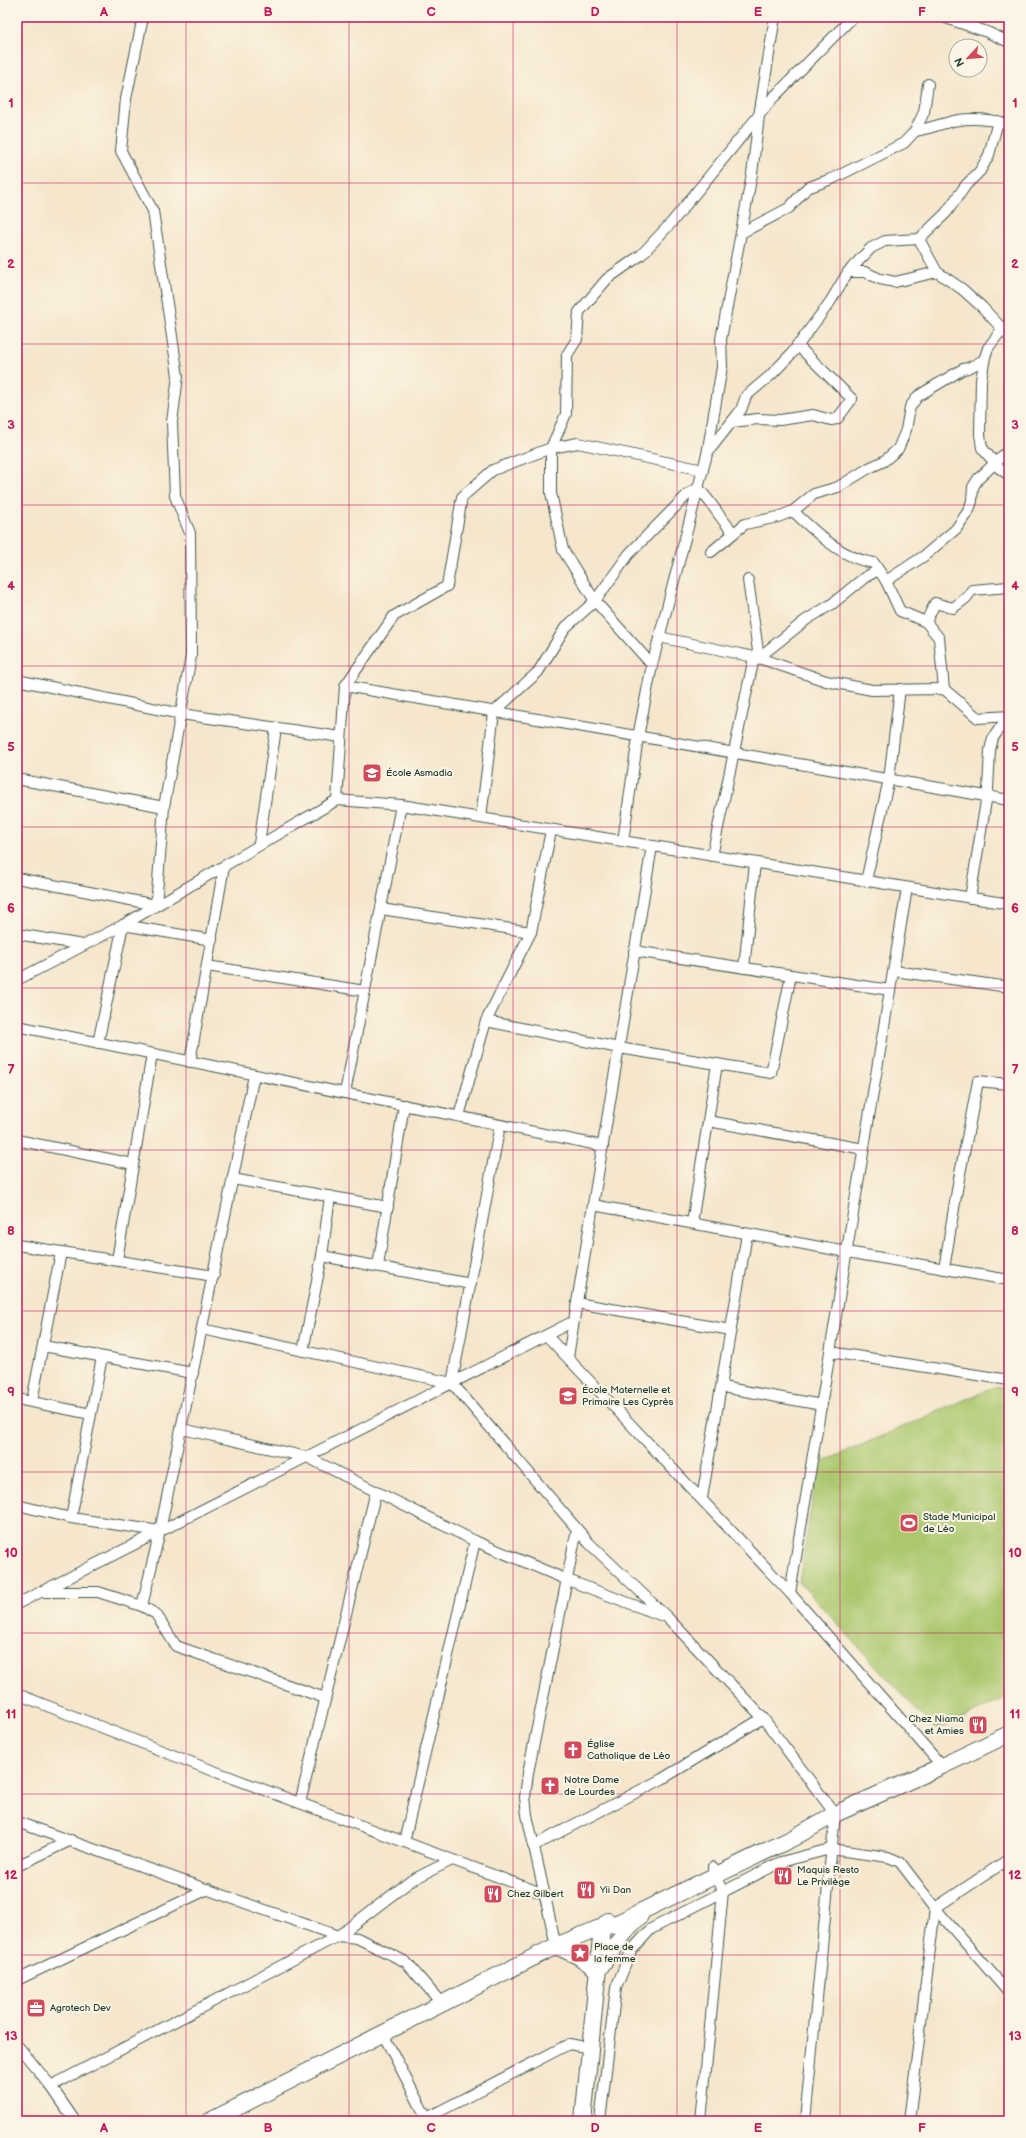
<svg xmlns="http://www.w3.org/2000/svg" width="1026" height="2138" font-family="'Balsamiq Sans',sans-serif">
<rect width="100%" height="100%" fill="#fcf5e5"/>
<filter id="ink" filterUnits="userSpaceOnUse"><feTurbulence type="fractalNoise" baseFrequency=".025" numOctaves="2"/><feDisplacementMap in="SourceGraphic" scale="8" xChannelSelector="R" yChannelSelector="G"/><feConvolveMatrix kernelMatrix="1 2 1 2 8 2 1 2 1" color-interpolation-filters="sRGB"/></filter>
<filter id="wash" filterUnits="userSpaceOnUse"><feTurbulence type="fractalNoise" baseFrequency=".012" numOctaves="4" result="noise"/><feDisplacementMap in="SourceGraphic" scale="16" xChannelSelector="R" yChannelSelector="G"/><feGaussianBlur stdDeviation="0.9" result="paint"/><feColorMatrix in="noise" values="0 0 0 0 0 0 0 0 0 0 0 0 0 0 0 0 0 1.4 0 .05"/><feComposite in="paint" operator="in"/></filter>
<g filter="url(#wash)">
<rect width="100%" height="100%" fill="#f5e6cc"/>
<polygon fill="#abc86e" stroke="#658251" points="994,1387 1009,1389 1009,1696 945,1726 933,1728 799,1582 818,1464"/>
</g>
<g filter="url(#ink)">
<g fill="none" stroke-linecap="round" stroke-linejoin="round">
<g stroke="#3f564b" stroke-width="12">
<g id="minor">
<polyline points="943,17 987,32 1009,42"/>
<path d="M915 131C927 129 935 126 946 123 967 116 989 119 1009 124"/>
<polyline points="741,233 789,208 807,188 834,178 904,143 915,131 924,112 928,84"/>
<polyline points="919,239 937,272 962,289 982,307 1009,336"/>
<polyline points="848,272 865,272 880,279 895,282 937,272"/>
<polyline points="1009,324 1003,328 988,348 985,357 981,380 980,434 982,448 999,468 1009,475"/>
<polyline points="732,422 758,419 780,420 813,415 831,420 837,419 852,399 797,345"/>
<polyline points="708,452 741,410 746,396 771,375 793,352 830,302 848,272 871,248 885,241 919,239 946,213 966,185 980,171 989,155 998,121"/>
<path d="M793 511C815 532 843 559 874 563L886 581 900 611 926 622 939 638 944 689"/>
<polyline points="711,552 745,524 778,517 793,511 814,494 838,487 869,468 884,461 898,449 906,430 910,407 918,396 963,369 968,368 984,360"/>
<polyline points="748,580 759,658"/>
<polyline points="886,581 924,556 956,529 969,510 972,501 973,487 978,479 1009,450"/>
<polyline points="926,622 935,603 953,608 966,598 972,590 1009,587"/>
<polyline points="659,637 759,658 826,681 872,690 944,689 978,718 1009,716"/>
<polyline points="652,665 595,601 563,550 551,493 551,448 566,414 567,355 577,339 579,312 607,279 641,255 672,222 772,99 853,17"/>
<polyline points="17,680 181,714 341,737"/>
<polyline points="345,686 1009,800"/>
<polyline points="17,779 164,807"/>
<polyline points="337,800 345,686 394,616 447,586 462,497 493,470 551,448 578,443 703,470"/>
<path d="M481 818 494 712 538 672 565 628 595 601 629 554 687 495 698 488C712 502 720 519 734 533"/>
<polyline points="623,841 638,737 652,665 707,454 722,367 721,339 752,174 759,116 775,17"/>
<polyline points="259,844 276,728"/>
<polyline points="712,856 753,662 806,620 832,604 864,578 878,570"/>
<polyline points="17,878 156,905 164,807 191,656 190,533 175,496 172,422 178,376 153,211 121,151 126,99 143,17"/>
<polyline points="866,881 889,779 900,689"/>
<polyline points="970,898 988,789 990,750 993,738 1009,715"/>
<polyline points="381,909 531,932"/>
<polyline points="17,934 83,945"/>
<polyline points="634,951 890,990"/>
<polyline points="207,966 365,991"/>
<polyline points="744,968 755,863"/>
<polyline points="894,971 1009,987"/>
<polyline points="17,980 123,925 337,800 401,805 1009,904"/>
<polyline points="486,1021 619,1048 771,1073 791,975"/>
<polyline points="17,1026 603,1146"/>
<polyline points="98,1043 123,925 212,940"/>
<polyline points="190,1062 224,866"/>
<polyline points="345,1093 401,805"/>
<polyline points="459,1116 486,1021 531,932 551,830"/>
<polyline points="708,1121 864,1149"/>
<polyline points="17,1140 133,1164"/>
<polyline points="233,1179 388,1207"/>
<polyline points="593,1205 847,1252 1009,1280"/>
<polyline points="692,1223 717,1064"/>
<polyline points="17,1245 214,1276"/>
<polyline points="322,1256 471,1284"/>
<polyline points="117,1260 152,1054"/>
<polyline points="378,1266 404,1105"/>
<polyline points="944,1269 958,1184 978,1081 1009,1084"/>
<polyline points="577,1303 731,1330"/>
<polyline points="202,1329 452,1383 589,1543 668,1618 763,1718 835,1814 805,2121"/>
<polyline points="547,1336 790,1593 942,1766"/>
<polyline points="43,1346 193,1373"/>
<polyline points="303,1351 322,1256 330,1196"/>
<polyline points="830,1352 1009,1380"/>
<polyline points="568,1357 652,846"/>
<polyline points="452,1383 500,1125"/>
<polyline points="722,1387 822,1405"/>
<polyline points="17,1399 91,1414"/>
<polyline points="32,1401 61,1252"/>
<polyline points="182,1429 307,1457 475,1541 565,1579 663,1616"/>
<polyline points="702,1498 747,1234"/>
<polyline points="17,1505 71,1518 160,1531"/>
<polyline points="71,1518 102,1357"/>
<polyline points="44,1592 98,1592 142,1606 156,1614 176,1646 325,1698"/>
<polyline points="790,1593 907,888"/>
<polyline points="17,1604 574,1321"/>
<polyline points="142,1606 160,1531 254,1075"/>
<polyline points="17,1694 203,1767 544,1894"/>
<polyline points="300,1803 376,1491"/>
<polyline points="17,1822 338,1936 357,1938 406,1962 442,2004"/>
<polyline points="404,1842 475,1541"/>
<polyline points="533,1846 662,1779 763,1718"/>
<polyline points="17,1866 71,1840"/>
<polyline points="556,1946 527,1815 525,1797 528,1773 577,1529"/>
<polyline points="17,1980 208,1889"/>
<polyline points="383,2034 428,2121"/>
<polyline points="17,2045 51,2086 75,2121"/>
<polyline points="51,2086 338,1936 412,1880 452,1860"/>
<polyline points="421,2121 569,2044 590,2048"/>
<polyline points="600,2121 616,1988 631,1951 651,1929 781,1862 830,1849 888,1857 900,1862 935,1908 1009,1993"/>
<polyline points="701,2121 723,1891 713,1867"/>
<polyline points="909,2121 935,1908 1009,1859"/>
</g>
</g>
<g stroke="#3f564b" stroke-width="18">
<g id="primary">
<polyline points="556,1946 578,1956 598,1970 628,1928 640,1916"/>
<polyline points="210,2121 556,1946 602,1927 613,1925 793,1838 835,1814 942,1766 1009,1734"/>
<polyline points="583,2121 602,1927 608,1921"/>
</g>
</g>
<use href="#minor" stroke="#fff" stroke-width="10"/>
<use href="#primary" stroke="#fff" stroke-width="16"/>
</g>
</g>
<path fill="none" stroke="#c2185b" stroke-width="1" stroke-opacity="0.55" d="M186 17V2121M349 17V2121M513 17V2121M677 17V2121M840 17V2121M17 183H1009M17 344H1009M17 505H1009M17 666H1009M17 827H1009M17 988H1009M17 1150H1009M17 1311H1009M17 1472H1009M17 1633H1009M17 1794H1009M17 1955H1009"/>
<defs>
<g id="school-square" transform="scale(1)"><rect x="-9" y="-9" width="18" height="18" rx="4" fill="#d1495b" stroke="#fcf5e5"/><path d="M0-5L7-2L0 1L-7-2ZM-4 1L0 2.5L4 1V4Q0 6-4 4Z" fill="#fff"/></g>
<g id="stadium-square" transform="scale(1)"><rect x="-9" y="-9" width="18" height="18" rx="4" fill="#d1495b" stroke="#fcf5e5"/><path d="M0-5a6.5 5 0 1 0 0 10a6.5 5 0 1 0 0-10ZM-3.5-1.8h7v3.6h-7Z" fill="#fff"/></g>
<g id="restaurant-square" transform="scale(1)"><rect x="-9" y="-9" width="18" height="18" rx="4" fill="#d1495b" stroke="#fcf5e5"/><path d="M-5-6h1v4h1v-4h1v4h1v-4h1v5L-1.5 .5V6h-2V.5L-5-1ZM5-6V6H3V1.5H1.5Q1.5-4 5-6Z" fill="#fff"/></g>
<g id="church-square" transform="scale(1)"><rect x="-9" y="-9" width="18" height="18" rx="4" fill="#d1495b" stroke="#fcf5e5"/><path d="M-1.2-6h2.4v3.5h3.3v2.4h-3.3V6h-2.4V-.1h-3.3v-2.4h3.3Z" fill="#fff"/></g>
<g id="sight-square" transform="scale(1)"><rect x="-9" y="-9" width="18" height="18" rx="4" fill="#d1495b" stroke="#fcf5e5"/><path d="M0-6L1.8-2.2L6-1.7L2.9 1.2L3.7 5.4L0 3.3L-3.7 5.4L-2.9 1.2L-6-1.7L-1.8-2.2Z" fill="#fff"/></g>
<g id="office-square" transform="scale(1)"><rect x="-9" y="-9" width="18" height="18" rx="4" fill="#d1495b" stroke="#fcf5e5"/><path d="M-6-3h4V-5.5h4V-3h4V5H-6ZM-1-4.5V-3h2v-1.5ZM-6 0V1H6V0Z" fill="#fff"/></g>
</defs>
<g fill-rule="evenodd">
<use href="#school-square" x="372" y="773"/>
<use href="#school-square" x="568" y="1396"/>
<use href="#stadium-square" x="909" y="1523"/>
<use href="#restaurant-square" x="978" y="1725"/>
<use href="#church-square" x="573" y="1750"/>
<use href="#church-square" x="550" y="1786"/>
<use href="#restaurant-square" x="783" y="1876"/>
<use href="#restaurant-square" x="586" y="1890"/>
<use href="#restaurant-square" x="493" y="1894"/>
<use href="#sight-square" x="580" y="1953"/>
<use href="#office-square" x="36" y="2008"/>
</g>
<g text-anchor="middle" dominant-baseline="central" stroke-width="4" stroke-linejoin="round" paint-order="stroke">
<g font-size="10" fill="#1f3d34" stroke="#fcf5e5" text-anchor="start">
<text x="386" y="773">École Asmadia</text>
<text x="582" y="1390">École Maternelle et<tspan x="582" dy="12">Primaire Les Cyprès</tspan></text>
<text x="923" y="1517">Stade Municipal<tspan x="923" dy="12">de Léo</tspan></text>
<text x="964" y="1719" text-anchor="end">Chez Niama<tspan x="964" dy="12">et Amies</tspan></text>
<text x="587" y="1744">Église<tspan x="587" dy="12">Catholique de Léo</tspan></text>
<text x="564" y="1780">Notre Dame<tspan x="564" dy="12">de Lourdes</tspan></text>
<text x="797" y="1870">Maquis Resto<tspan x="797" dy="12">Le Privilège</tspan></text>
<text x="600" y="1890">Yii Dan</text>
<text x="507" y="1894">Chez Gilbert</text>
<text x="594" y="1947">Place de<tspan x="594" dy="12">la femme</tspan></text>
<text x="50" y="2008">Agrotech Dev</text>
</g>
</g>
<rect width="1026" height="2138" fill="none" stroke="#fcf5e5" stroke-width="44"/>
<g transform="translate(968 58) rotate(244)"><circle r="19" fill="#fcf5e5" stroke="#a4ab9e"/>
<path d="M0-3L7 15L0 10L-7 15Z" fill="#d1495b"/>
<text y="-6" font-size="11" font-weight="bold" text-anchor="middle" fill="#1f3d34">N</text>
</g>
<rect x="22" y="22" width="982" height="2094" fill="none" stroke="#c2185b" stroke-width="1.5"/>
<g font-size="13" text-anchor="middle" font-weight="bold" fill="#c2185b">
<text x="104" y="16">A</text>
<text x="268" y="16">B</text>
<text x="431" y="16">C</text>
<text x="595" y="16">D</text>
<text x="758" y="16">E</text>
<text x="922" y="16">F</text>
<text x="11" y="107">1</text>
<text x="1015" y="107">1</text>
<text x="11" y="268">2</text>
<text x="1015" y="268">2</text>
<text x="11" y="429">3</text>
<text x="1015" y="429">3</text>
<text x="11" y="590">4</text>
<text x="1015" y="590">4</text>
<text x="11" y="751">5</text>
<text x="1015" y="751">5</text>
<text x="11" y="912">6</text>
<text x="1015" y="912">6</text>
<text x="11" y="1074">7</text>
<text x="1015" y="1074">7</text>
<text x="11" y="1235">8</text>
<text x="1015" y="1235">8</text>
<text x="11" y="1396">9</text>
<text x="1015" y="1396">9</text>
<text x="11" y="1557">10</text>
<text x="1015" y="1557">10</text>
<text x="11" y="1718">11</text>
<text x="1015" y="1718">11</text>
<text x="11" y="1879">12</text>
<text x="1015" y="1879">12</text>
<text x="11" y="2040">13</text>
<text x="1015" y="2040">13</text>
<text x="104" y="2132">A</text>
<text x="268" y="2132">B</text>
<text x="431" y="2132">C</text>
<text x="595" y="2132">D</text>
<text x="758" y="2132">E</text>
<text x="922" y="2132">F</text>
</g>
</svg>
